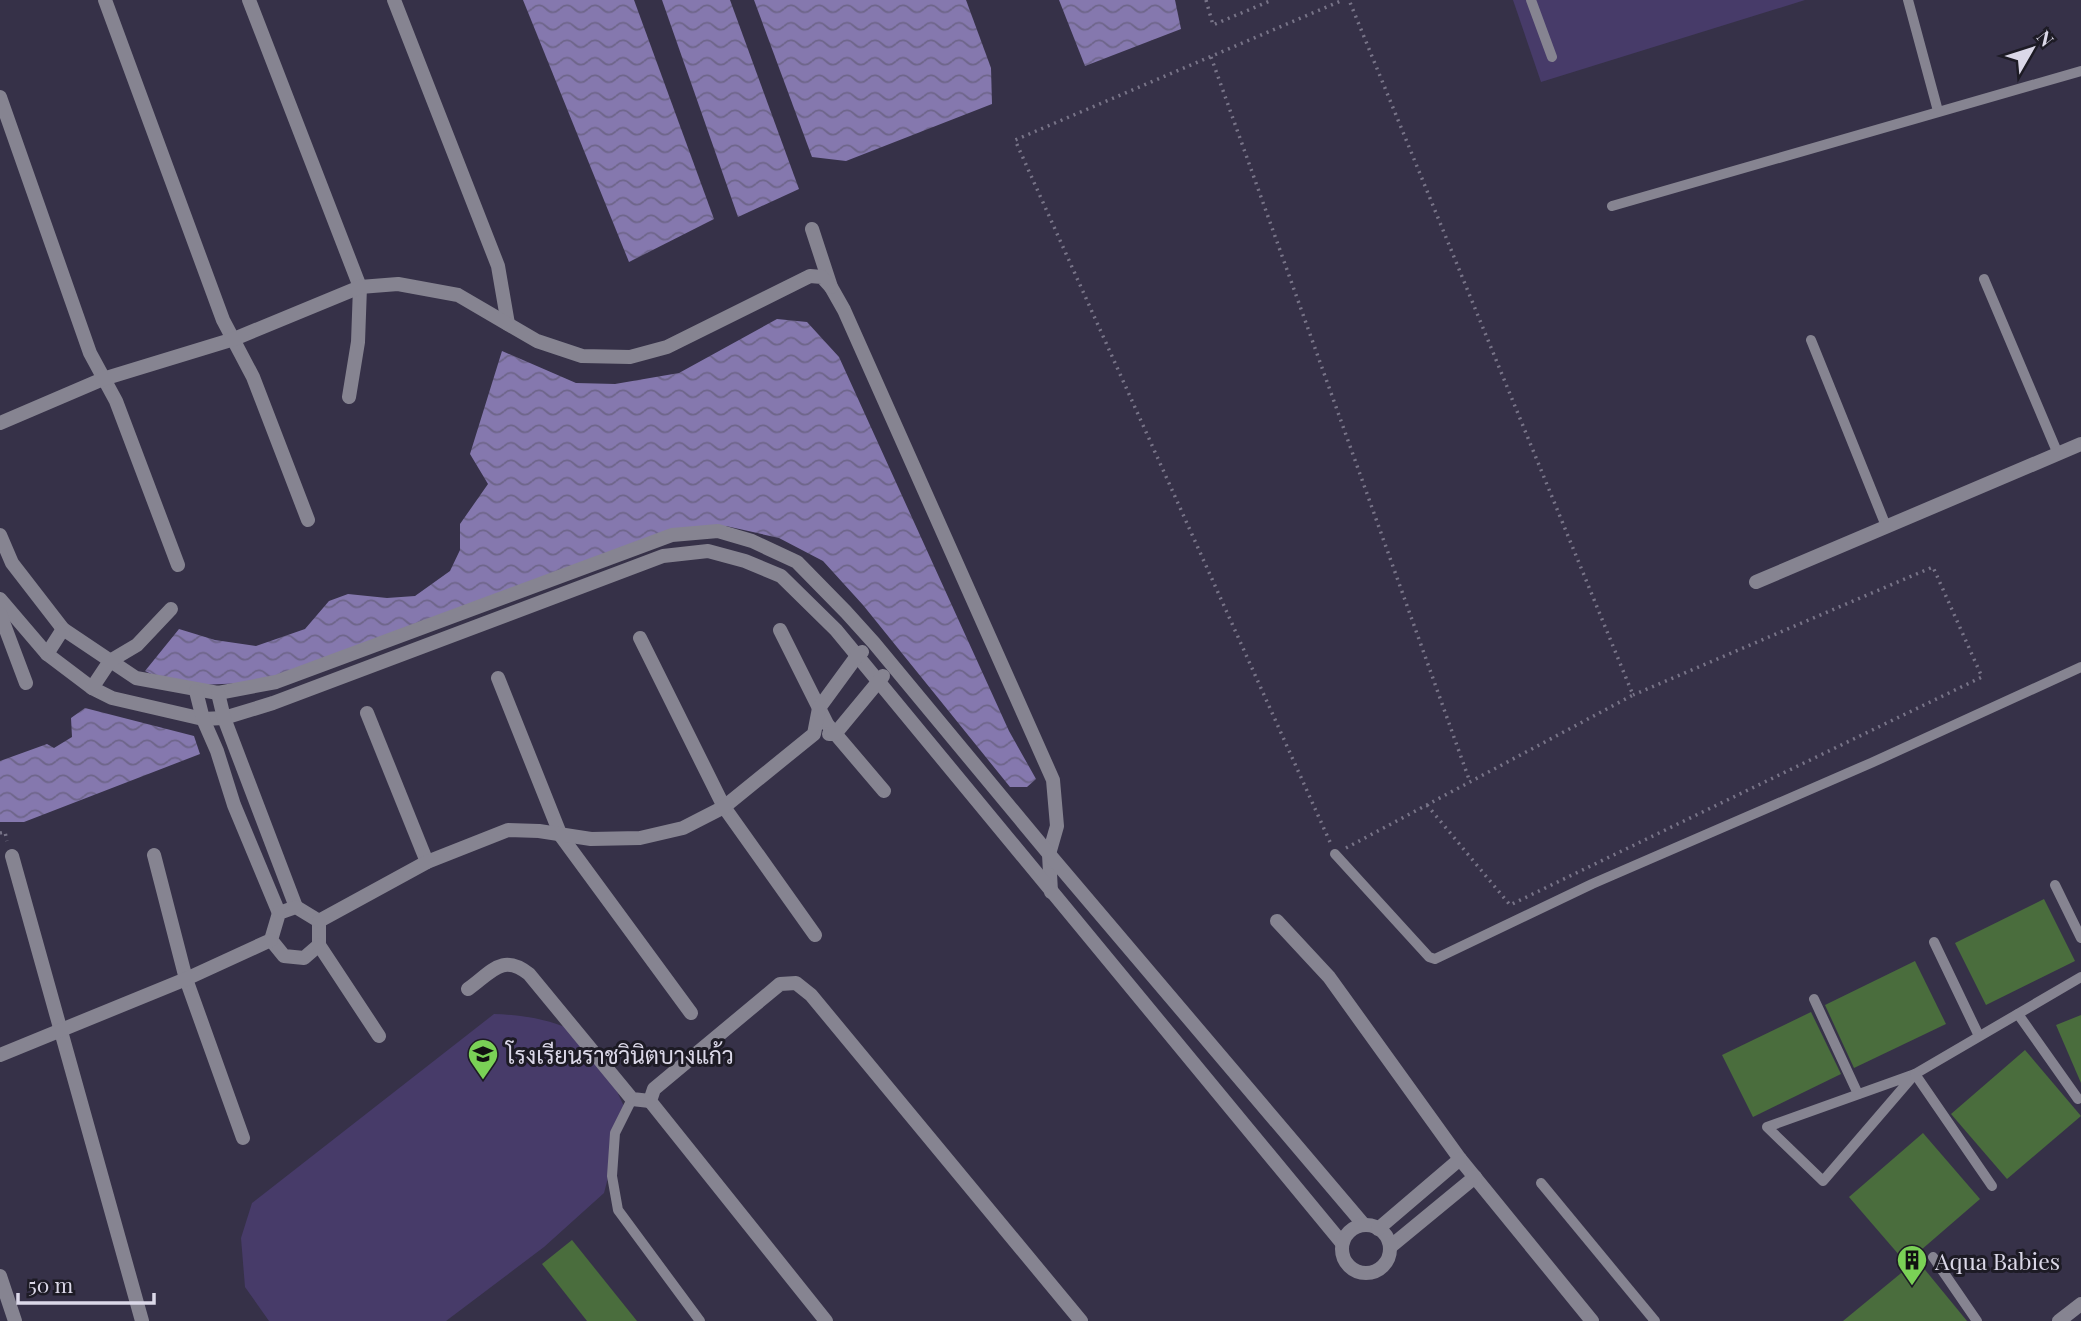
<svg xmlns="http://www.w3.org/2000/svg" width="2081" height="1321" font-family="'Playfair Display',Sarabun,serif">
<defs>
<pattern id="water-waves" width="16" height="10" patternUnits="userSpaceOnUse" patternTransform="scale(1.75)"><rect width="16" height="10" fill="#8578ae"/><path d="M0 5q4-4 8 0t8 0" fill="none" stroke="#6e658a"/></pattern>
</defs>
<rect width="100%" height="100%" fill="#363148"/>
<g fill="#473b69">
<polygon points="1513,0 1805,0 1541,82"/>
<path d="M494 1014C522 1015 552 1019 577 1033 597 1044 616 1090 626 1110L604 1193 544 1247 446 1321H269L245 1287 241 1238 252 1203Z"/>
</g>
<g fill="url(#water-waves)">
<polygon points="523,0 634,0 714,219 629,262"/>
<polygon points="662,0 730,0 799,189 738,217"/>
<polygon points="754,0 966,0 991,68 992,104 846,161 812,157"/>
<polygon points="1059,0 1175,0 1181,29 1085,66"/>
<polygon points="777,319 807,322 839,357 1009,731 1036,779 1027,787 1010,787 863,605 823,561 779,538 726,526 674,533 267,682 177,686 145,671 179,629 215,640 256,646 305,629 329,601 348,594 387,598 415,596 450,571 460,550 460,524 488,484 470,454 502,351 576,383 615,384 679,373"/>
<polygon points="85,708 194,736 200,754 24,822 0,822 0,761 47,744 54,748 72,737 71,718"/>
</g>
<g fill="#4a6d3d">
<polygon points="2044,899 2075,961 1986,1005 1955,943"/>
<polygon points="1915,961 1946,1024 1854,1068 1825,1005"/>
<polygon points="1811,1012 1841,1074 1753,1117 1722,1055"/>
<polygon points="2081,1015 2081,1083 2056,1025"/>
<polygon points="2025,1050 2081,1116 2007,1179 1951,1114"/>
<polygon points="1923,1133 1980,1199 1906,1263 1849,1197"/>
<polygon points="572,1240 637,1321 587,1321 542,1264"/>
<polygon points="1917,1260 1967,1321 1843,1321"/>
</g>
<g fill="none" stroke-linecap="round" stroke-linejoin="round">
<g stroke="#787488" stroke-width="3.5" stroke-dasharray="2 5" stroke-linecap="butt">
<polyline points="1206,0 1213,25 1272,0"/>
<polyline points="1211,57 1470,782"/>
<polyline points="1427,805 1510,905 1982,677 1933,567 1633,695"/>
<polyline points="0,833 5,832 7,841"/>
<polyline points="1330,842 1015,140 1343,0"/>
<polyline points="1346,848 1633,695 1349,0"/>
</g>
<g stroke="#868491" stroke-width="10">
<polyline points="1531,0 1552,57"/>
<polyline points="1908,0 1938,111"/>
<polyline points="1612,206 2081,71"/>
<polyline points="1984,279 2058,454"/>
<polyline points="1811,340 1886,526"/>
<polyline points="1335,854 1429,957 1435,959 1592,884 1871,763 2081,667"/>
<polyline points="2055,885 2081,938"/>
<polyline points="1934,942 1979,1036"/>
<polyline points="1814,999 1858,1094"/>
<polyline points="2018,1014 2078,1099"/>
<polyline points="1915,1074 1823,1181 1767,1127 1915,1074 2081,977"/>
<polyline points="1915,1074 1992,1186"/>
<polyline points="632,1099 615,1133 612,1176 618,1210 700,1321"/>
<polyline points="1541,1183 1655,1321"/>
<polyline points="1933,1257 1977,1321"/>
</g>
<g stroke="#868491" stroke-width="14">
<polyline points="105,0 223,320 253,377 308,520"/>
<polyline points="249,0 360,287 358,342 349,397"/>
<polyline points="394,0 498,266 508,324"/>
<polyline points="0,97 90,353 116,401 178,565"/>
<polyline points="812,229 831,287 844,310 1053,780 1057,826 1049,854 1051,892"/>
<polyline points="0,423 103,379 234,339 360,287 398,284 458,295 537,341 582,356 630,357 667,347 810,276 822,277 831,287"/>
<polyline points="0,535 12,563 63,629 136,678 218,693 276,682 672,535 718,531 752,541 797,562 846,612 874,643 1049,854 1364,1225"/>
<polyline points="1756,582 2081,444"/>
<polyline points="0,599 47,654 92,688 112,698 203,719 224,718 273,703 663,556 708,551 745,561 781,576 836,630 1342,1243"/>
<polyline points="0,614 26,683"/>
<polyline points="780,630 827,724 884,791"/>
<polyline points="640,638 724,807 815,935"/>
<polyline points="47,654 63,629"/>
<polyline points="498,678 561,836 691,1013"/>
<polyline points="92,688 110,661 137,645 171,609"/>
<polyline points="196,691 203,719 217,751 234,805 279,913"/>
<polyline points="218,693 224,718 296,907"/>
<polyline points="367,713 427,862"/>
<polyline points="829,734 835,734 883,676"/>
<polyline points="154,855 186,979 243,1138"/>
<polyline points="12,856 142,1321"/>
<polygon points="296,907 319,921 319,945 304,958 284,956 271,940 279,913"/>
<polyline points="319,921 427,862 508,830 539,831 591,839 640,838 683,828 724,807 814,734 819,708 857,656 862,652"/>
<polyline points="1277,921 1329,977 1460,1159 1592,1321"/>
<polyline points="319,945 379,1036"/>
<path d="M468 989C492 972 502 953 529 974L632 1099 650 1101"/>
<polyline points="0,1055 186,979 271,940"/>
<circle cx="1366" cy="1249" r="24"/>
<polyline points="1378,1229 1460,1159"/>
<polyline points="1390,1247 1475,1177"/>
<polyline points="0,1276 15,1321"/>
<polyline points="826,1321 650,1101 654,1089 780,984 796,983 811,995 1081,1321"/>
<polyline points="2059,1321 2081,1304"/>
</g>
</g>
<defs>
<g id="school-pin" transform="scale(1.575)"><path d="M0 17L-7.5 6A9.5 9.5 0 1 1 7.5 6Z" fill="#7ad156" stroke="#1d1b25"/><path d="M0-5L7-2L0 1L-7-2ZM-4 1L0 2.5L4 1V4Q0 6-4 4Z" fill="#111"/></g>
<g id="building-pin" transform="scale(1.575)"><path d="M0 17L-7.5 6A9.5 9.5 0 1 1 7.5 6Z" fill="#7ad156" stroke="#1d1b25"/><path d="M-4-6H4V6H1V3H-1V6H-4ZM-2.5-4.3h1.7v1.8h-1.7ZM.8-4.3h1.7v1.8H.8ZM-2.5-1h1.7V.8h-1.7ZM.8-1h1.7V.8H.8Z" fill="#111"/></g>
</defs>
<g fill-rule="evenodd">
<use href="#school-pin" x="483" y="1054"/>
<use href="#building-pin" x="1912" y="1260"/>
</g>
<g text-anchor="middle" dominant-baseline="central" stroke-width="6" stroke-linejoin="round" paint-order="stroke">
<g font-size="23" fill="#dbd8e8" stroke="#1d1b25" text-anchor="start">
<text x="506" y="1054">โรงเรียนราชวินิตบางแก้ว</text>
<text x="1935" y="1260">Aqua Babies</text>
</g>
</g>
<g transform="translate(2032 49) rotate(51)" stroke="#1d1b25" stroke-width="5" paint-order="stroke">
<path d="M0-5L12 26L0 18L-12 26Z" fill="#dbd8e8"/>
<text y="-10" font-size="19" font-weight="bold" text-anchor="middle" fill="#dbd8e8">N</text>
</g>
<path d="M18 1293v10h136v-10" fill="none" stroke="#dbd8e8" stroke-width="3.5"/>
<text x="28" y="1293" font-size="21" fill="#dbd8e8" stroke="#1d1b25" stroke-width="5" paint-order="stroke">50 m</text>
</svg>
